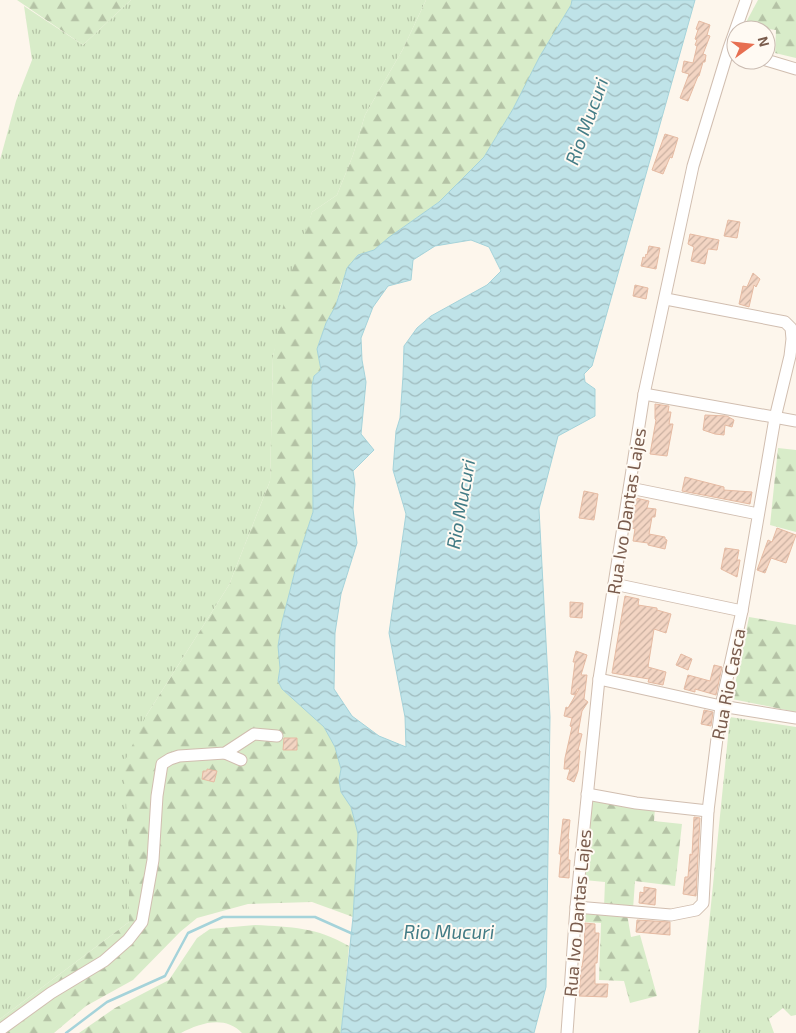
<svg xmlns="http://www.w3.org/2000/svg" width="796" height="1033" font-family="'Exo 2',sans-serif">
<defs>
<pattern id="grass-tufts" width="24" height="20" patternUnits="userSpaceOnUse" patternTransform="scale(1.25)"><rect width="24" height="20" fill="#d8ecc9"/><path d="M3 7l-1-3M5 7V3M7 7l1-3M15 17l-1-3M17 17v-4M19 17l1-3" fill="none" stroke="#b4c2a5"/></pattern>
<pattern id="forest-firs" width="22" height="20" patternUnits="userSpaceOnUse" patternTransform="scale(1.25)"><rect width="22" height="20" fill="#d8ecc9"/><path d="M5 1l3.5 6h-7zM16 11l3.5 6h-7z" fill="#b4c2a5"/></pattern>
<pattern id="water-waves" width="16" height="10" patternUnits="userSpaceOnUse" patternTransform="scale(1.25)"><rect width="16" height="10" fill="#bfe3e8"/><path d="M0 5q4-4 8 0t8 0" fill="none" stroke="#a0bbbe"/></pattern>
<pattern id="building-hatch" width="6" height="6" patternUnits="userSpaceOnUse" patternTransform="scale(1.25)"><rect width="6" height="6" fill="#f3d5c3"/><path d="M-1 1l2-2M0 6l6-6M5 7l2-2" fill="none" stroke="#cab0a1"/></pattern>
</defs>
<rect width="100%" height="100%" fill="#fdf6ec"/>
<g fill="url(#grass-tufts)">
<polygon points="131,0 426,0 403,49 365,115 353,155 337,195 312,212 273,356 270,481 229,585 146,716 129,857 129,922 0,1019 0,160 16,101 32,60 24,6 83,45"/>
<polygon points="730,717 796,727 796,1015 791,1016 783,1008 769,1019 774,1033 698,1033"/>
</g>
<g fill="url(#forest-firs)">
<polygon points="17,0 131,0 83,45"/>
<polygon points="426,0 572,0 571,5 540,56 513,109 484,157 439,202 388,238 374,250 358,255 341,284 336,305 326,323 317,349 321,370 314,376 312,386 313,512 299,555 282,622 278,646 280,668 278,681 282,689 324,727 335,747 341,769 339,780 341,792 351,807 358,834 353,917 312,902 248,904 197,918 180,932 133,980 86,1006 54,1033 0,1033 0,1019 129,922 129,857 124,763 146,716 229,585 270,481 273,356 288,282 312,212 337,195 353,155 365,115 403,49"/>
<polygon points="758,0 796,0 796,58 775,53 776,30 744,26"/>
<polygon points="778,448 796,450 796,532 770,525"/>
<polygon points="749,617 796,625 796,712 732,699"/>
<polygon points="591,801 655,808 654,821 682,824 675,886 635,881 633,909 604,907 605,882 584,880"/>
<polygon points="585,912 627,914 631,937 640,935 657,996 630,1003 624,981 599,980 601,923 585,922"/>
<path d="M255 925C292 927 316 927 349 946L341 1033H242C225 1015 200 1023 181 1033H79L115 1008 169 980 197 938 210 929Z"/>
</g>
<path fill="url(#water-waves)" stroke="#a5d3da" fill-rule="evenodd" d="M572 0H695L592 366 584 374 585 382 595 389V416L558 436 539 509 550 717 546 987 534 1033H341L353 917 358 834 351 807 341 792 339 780 341 769 335 747 324 727 282 689 278 681 280 668 278 646 282 622 299 555 313 512 312 386 314 376 321 370 317 349 326 323 336 305 347 268 358 255 374 250 388 238 439 202 484 157 513 109 540 56 571 5ZM471 240 489 247 501 271 487 285 431 316 417 328 404 346 403 376 400 418 396 431 393 470 406 514 389 633 405 717 406 747 379 736 352 716 334 689 335 633 341 594 357 543 353 509 355 484 353 471 374 450 361 434 366 382 362 360 361 338 373 307 388 286 411 280 413 260 435 246Z"/>
<g fill="none" stroke-linecap="round" stroke-linejoin="round">
<polyline stroke="#a5d3da" stroke-width="2.5" points="66,1033 107,1002 165,976 188,933 223,917 315,917 353,934"/>
</g>
<g fill="url(#building-hatch)" stroke="#e6bba3">
<polygon points="699,21 710,25 707,35 710,36 703,54 706,55 705,62 703,62 699,76 698,76 688,101 680,98 689,74 682,72 684,61 693,63 697,46 695,45 697,40 695,39 698,30 696,29"/>
<polygon points="665,134 678,138 672,158 670,157 663,174 652,170"/>
<polygon points="728,220 740,222 737,238 724,236"/>
<polygon points="690,234 719,240 717,250 708,249 705,264 691,261 694,247 688,244"/>
<polygon points="649,246 660,248 656,269 641,266 643,257 645,258 646,254 647,255"/>
<polygon points="753,273 760,279 756,287 754,285 749,307 739,304 743,286 747,287"/>
<polygon points="635,285 648,288 646,299 633,296"/>
<polygon points="655,404 669,406 668,412 671,412 669,424 673,424 667,456 650,454 656,420 655,419"/>
<polygon points="705,415 727,416 734,420 732,427 725,425 724,435 715,434 703,430"/>
<polygon points="685,477 724,487 724,490 752,492 750,504 682,491"/>
<polygon points="584,491 598,494 594,520 579,518"/>
<polygon points="636,498 649,501 647,508 656,509 655,517 652,517 649,534 665,537 665,539 667,540 665,549 648,545 648,543 633,541 635,529 632,528"/>
<polygon points="777,528 796,535 786,563 771,558 765,573 757,570 768,540 772,542"/>
<polygon points="725,548 739,550 737,560 740,560 737,577 721,569"/>
<polygon points="625,596 639,599 638,605 657,608 657,610 671,614 666,633 654,629 648,667 666,672 663,685 648,682 649,679 612,673"/>
<polygon points="570,602 583,603 582,618 570,617"/>
<polygon points="576,651 587,655 581,675 587,675 584,699 588,702 582,711 578,733 582,734 578,750 580,751 578,771 574,782 567,779 570,769 564,769 565,758 572,727 570,726 572,718 564,716 566,707 568,708 579,689 577,689 575,695 571,694 575,662 573,662"/>
<polygon points="681,654 692,659 688,670 676,665"/>
<polygon points="714,665 722,667 716,695 695,689 695,692 684,689 688,675 710,681"/>
<polygon points="704,710 713,712 711,726 701,724"/>
<polygon points="284,738 297,738 297,750 283,750"/>
<polygon points="207,769 217,771 214,782 202,779 203,771 207,771"/>
<polygon points="694,817 700,818 696,896 683,894 685,877 688,877 690,854 692,855"/>
<polygon points="563,819 570,820 568,839 569,839 568,860 570,860 569,878 559,877 561,854 559,854"/>
<polygon points="644,887 656,889 655,905 639,903 640,892 644,893"/>
<polygon points="637,920 670,922 670,935 636,932"/>
<polygon points="585,923 595,924 595,933 599,933 597,963 595,963 595,984 608,984 607,997 579,996 581,967 582,967 584,953"/>
</g>
<g fill="none" stroke-linecap="round" stroke-linejoin="round">
<g stroke="#d1beb0" stroke-width="13">
<g id="minor">
<polyline points="766,60 796,69"/>
<polyline points="644,394 796,421"/>
<polyline points="630,488 758,514"/>
<polyline points="614,584 742,611"/>
<polyline points="599,679 721,706 796,718"/>
<polyline points="225,753 241,760"/>
<polyline points="587,794 636,803 708,811"/>
<polyline points="576,907 671,915 696,910 703,903 708,811 721,706 742,611 775,418 790,356 792,339 791,328 785,322 666,299"/>
<polyline points="0,1030 51,993 104,961 128,940 142,922 153,860 157,796 162,764 170,759 179,756 225,753 254,734 277,736"/>
<polyline points="567,1033 576,907 599,679 644,394 693,166 729,48 746,0"/>
</g>
</g>
<use href="#minor" stroke="#fff" stroke-width="11"/>
</g>
<g text-anchor="middle" dominant-baseline="central" stroke-width="4" stroke-linejoin="round" paint-order="stroke">
<g font-size="18" fill="#7a5c4d" stroke="#fffaf3">
<text transform="translate(626 511) rotate(-81)">Rua Ivo Dantas Lajes</text>
<text transform="translate(728 684) rotate(-79)">Rua Rio Casca</text>
<text transform="translate(577 913) rotate(-85)">Rua Ivo Dantas Lajes</text>
</g>
<g font-size="19" font-style="italic" fill="#437c86" stroke="#fffaf3">
<text transform="translate(586 121) rotate(-70)">Rio Mucuri</text>
<text transform="translate(460 504) rotate(-80)">Rio Mucuri</text>
<text x="449" y="931">Rio Mucuri</text>
</g>
</g>
<g transform="translate(751 45) rotate(75)"><circle r="24" fill="#fffaf3" stroke="#cabbb1"/>
<path d="M0-4L9 19L0 12L-9 19Z" fill="#e76f51"/>
<text y="-8" font-size="14" font-weight="bold" text-anchor="middle" fill="#7a5c4d">N</text>
</g>
</svg>
